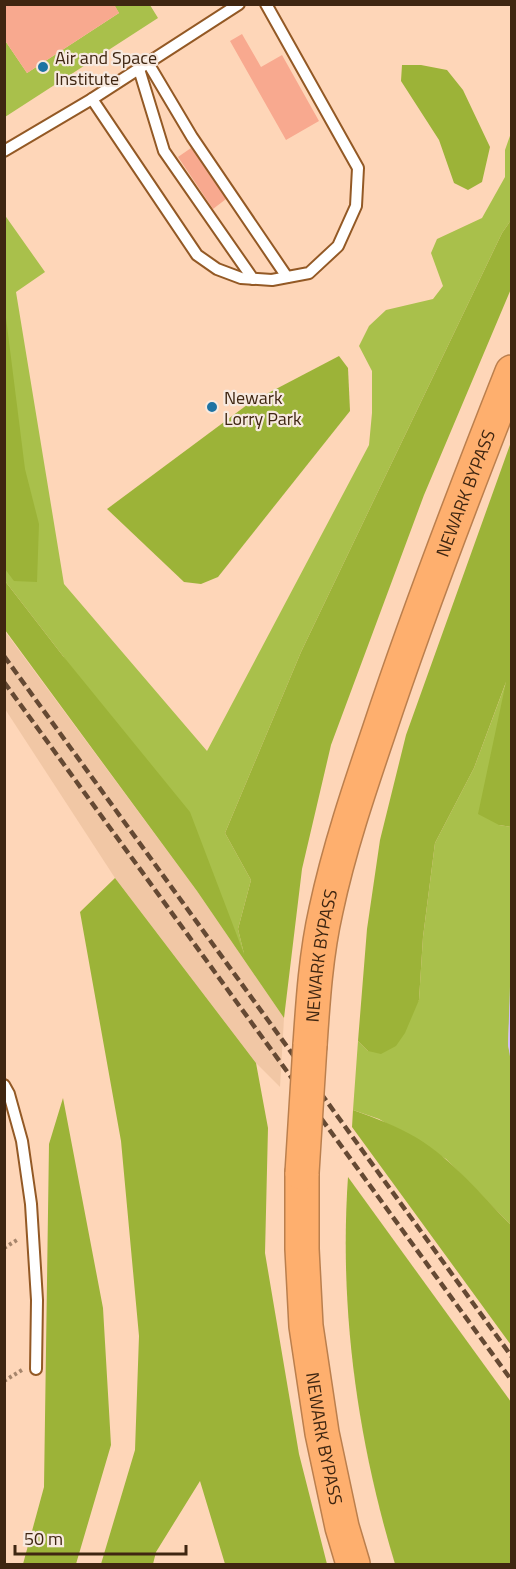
<svg xmlns="http://www.w3.org/2000/svg" width="516" height="1569" font-family="'Titillium Web',sans-serif">
<rect width="100%" height="100%" fill="#fed6b8"/>
<polygon fill="#f1c7a5" points="4,630 197,891 284,1018 280,1087 256,1063 115,878 5,709"/>
<g fill="#a9c04b">
<polygon points="114,5 150,5 158,18 5,117 4,39 27,73 119,13"/>
<polygon points="511,133 511,220 502,233 301,652 225,833 251,880 238,929 246,962 63,656 5,581 4,214 45,272 16,292 64,584 207,751 369,445 372,413 372,371 359,346 369,326 386,310 433,299 443,286 431,253 437,239 482,218 505,177 505,150"/>
<polygon points="508,677 499,825 511,827 512,958 508,1045 512,1062 511,1225 446,1159 379,1119 353,1110 358,1041 368,1051 419,1000 423,937 435,843 474,768"/>
</g>
<g fill="#9cb338">
<polygon points="402,65 421,65 447,70 463,90 490,147 482,182 468,190 454,183 439,140 401,81"/>
<polygon points="511,220 511,289 424,495 331,745 302,869 284,1018 197,891 5,630 5,581 63,656 190,812 244,954 238,929 251,880 225,833 301,652 502,233"/>
<polygon points="5,310 25,469 39,524 37,582 14,581 5,569"/>
<polygon points="339,356 348,368 350,411 218,577 201,584 184,582 107,509 251,402"/>
<polygon points="511,442 511,827 499,825 478,814 506,682 474,768 435,843 423,937 419,1000 405,1033 396,1046 381,1054 368,1051 358,1041 367,929 380,840 406,735"/>
<polygon points="115,878 256,1063 268,1128 265,1253 299,1454 327,1564 225,1564 200,1481 156,1552 153,1564 101,1564 135,1450 139,1336 121,1141 80,912"/>
<polygon points="63,1098 103,1308 111,1445 76,1564 23,1564 44,1487 49,1144"/>
<path d="M353 1110C375 1118 397 1126 417 1138 453 1160 482 1196 511 1225V1345L352 1127Z"/>
<path d="M348 1177 511 1402V1564H395C357 1439 339 1307 348 1177Z"/>
</g>
<polygon fill="#cebaf8" points="511,958 511,1062 508,1045"/>
<g fill="#f8a98f">
<polygon points="4,4 114,4 119,13 27,73 4,39"/>
<polygon points="242,34 261,67 282,55 319,121 286,140 230,41"/>
<polygon points="191,148 226,199 213,209 178,157"/>
</g>
<g fill="none" stroke-linecap="round" stroke-linejoin="round">
<g stroke="#935925" stroke-width="14">
<g id="lane">
<polyline points="148,63 192,137 287,277"/>
<polyline points="139,69 164,151 253,279"/>
<polyline points="92,99 197,255 217,269 241,278 272,280 309,273 338,246 356,206 358,168 266,4"/>
<polyline points="4,151 92,99 239,4"/>
<polyline points="4,1085 9,1094 22,1141 31,1204 37,1300 36,1369"/>
</g>
</g>
<g stroke="#bb7f4d" stroke-width="36">
<g id="highway">
<path id="s1" d="M310 1045C313 1000 316 954 326 910 339 849 359 790 379 731 419 610 465 491 512 372"/>
<path id="s2" d="M302 1173V1249L306 1326 322 1433 342 1527 353 1564"/>
</g>
</g>
<g stroke="#a6856b" stroke-width="4" stroke-dasharray="3 3" stroke-linecap="butt">
<polyline points="4,1248 17,1240"/>
<polyline points="4,1381 22,1370"/>
</g>
<use href="#lane" stroke="#fff" stroke-width="10"/>
<use href="#highway" stroke="#feaf6e" stroke-width="33"/>
<g stroke="#654933" stroke-width="4.5" stroke-dasharray="9 4.5" stroke-linecap="butt">
<polyline points="4,656 512,1357"/>
<polyline points="4,682 512,1381"/>
</g>
<g stroke="#bb7f4d" stroke-width="36" stroke-linecap="butt">
<polyline id="highway-bridge" points="302,1173 310,1045"/>
</g>
<use href="#highway-bridge" stroke="#feaf6e" stroke-width="33"/>
</g>
<g fill="#1e73a3" stroke="#f7e9df" stroke-width="2">
<circle cx="43" cy="67" r="6"/>
<circle cx="212" cy="407" r="6"/>
</g>
<g text-anchor="middle" dominant-baseline="central" stroke-width="4.5" stroke-linejoin="round" paint-order="stroke">
<g font-size="18" fill="#3f2611" stroke="#f7e9df" text-anchor="start">
<text x="55" y="57">Air and Space<tspan x="55" dy="21">Institute</tspan></text>
<text x="224" y="397">Newark<tspan x="224" dy="21">Lorry Park</tspan></text>
</g>
<g font-size="18" fill="#3f2611" stroke="#f7e9df">
<text stroke="none"><textPath href="#s1" startOffset="576">NEWARK BYPASS</textPath></text>
<text stroke="none"><textPath href="#s1" startOffset="90">NEWARK BYPASS</textPath></text>
<text stroke="none"><textPath href="#s2" startOffset="267">NEWARK BYPASS</textPath></text>
</g>
</g>
<rect width="516" height="1569" fill="none" stroke="#3f2611" stroke-width="12"/>
<path d="M15 1545v9h171v-9" fill="none" stroke="#3f2611" stroke-width="3"/>
<text x="24" y="1545" font-size="18" fill="#3f2611" stroke="#f7e9df" stroke-width="4.5" paint-order="stroke">50 m</text>
</svg>
